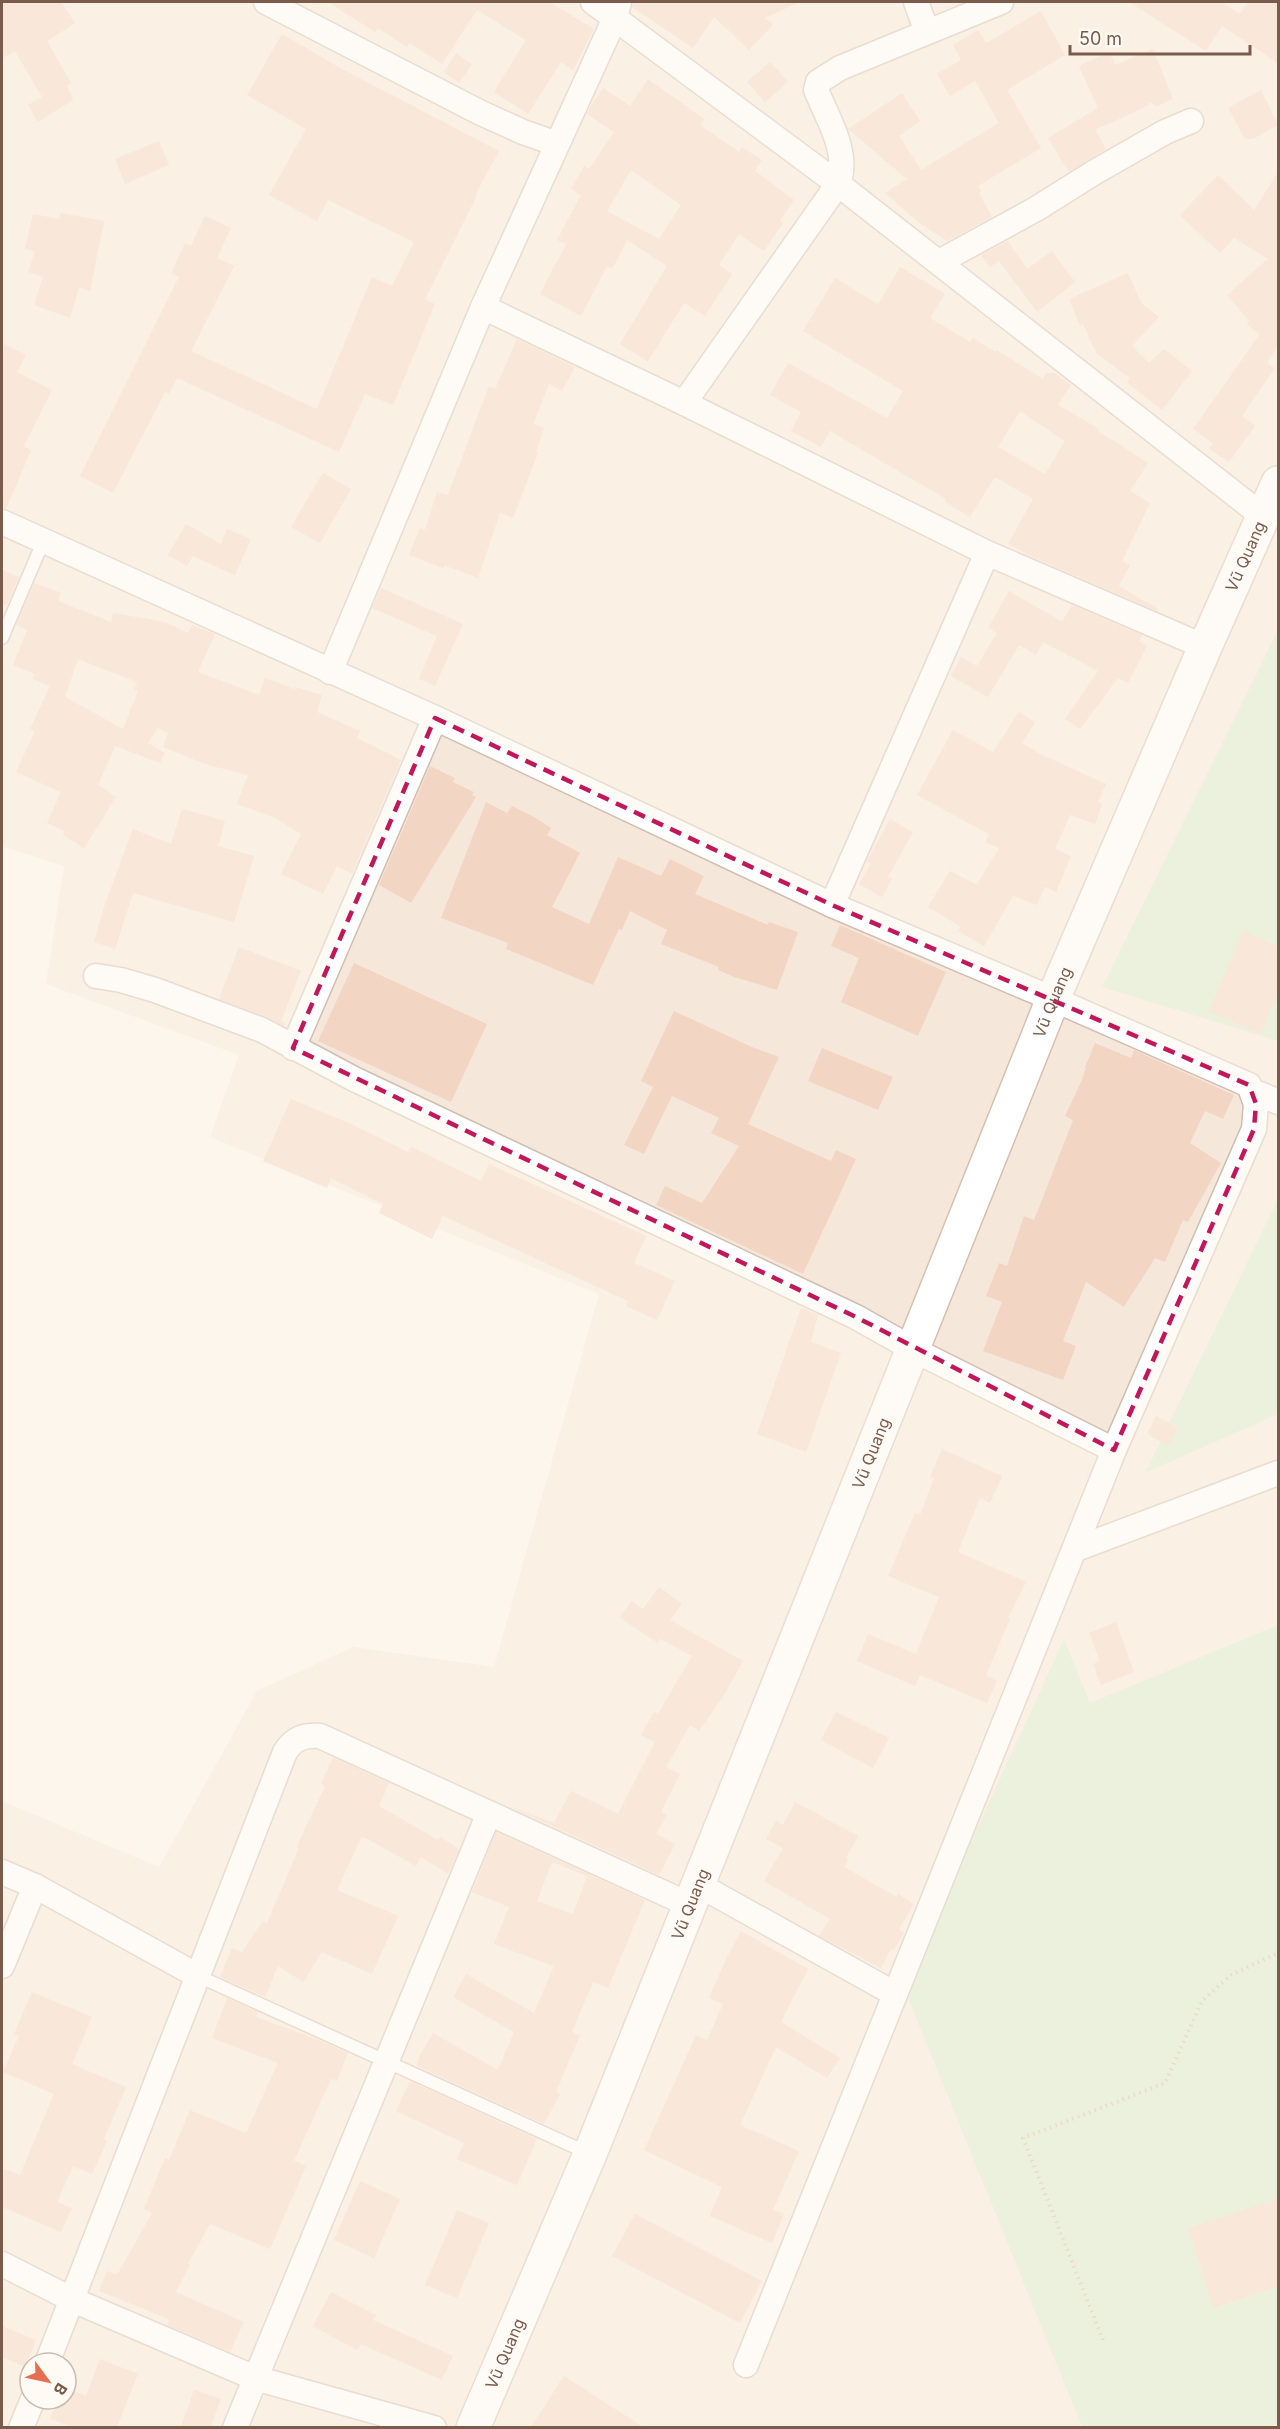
<svg xmlns="http://www.w3.org/2000/svg" width="1280" height="2429" font-family="Inter,sans-serif">
<rect width="100%" height="100%" fill="#fdf6ec"/>
<path fill="#f5e8da" fill-rule="evenodd" d="M2 2H1278V2427H2V1801L159 1867 257 1691 353 1647 494 1667 599 1294 210 1137 239 1055 46 984 64 866 2 846ZM30 2363H66V2399H30Z"/>
<g fill="#d8ecc9">
<polygon points="1278,630 1278,1041 1102,987"/>
<polygon points="1278,1199 1278,1414 1145,1473"/>
<polygon points="1278,1625 1278,2427 1082,2427 904,1988 1064,1639 1090,1703"/>
</g>
<g fill="#f3d5c3" fill-rule="evenodd">
<polygon points="2,2 61,2 75,23 47,41 71,83 67,86 73,100 38,122 28,105 42,97 15,51 2,58"/>
<polygon points="328,2 549,2 594,29 573,70 561,62 528,114 494,92 526,40 477,10 442,64 410,43 407,47 378,28 375,32"/>
<polygon points="633,2 800,2 765,18 773,25 749,50 714,17 693,48 632,7"/>
<polygon points="1129,2 1221,2 1240,14 1248,2 1278,2 1278,63 1222,26 1206,51"/>
<polygon points="1041,11 1065,55 1007,90 1041,148 978,186 981,191 979,193 992,217 947,241 921,224 885,193 907,179 848,129 902,93 920,121 899,136 921,170 999,123 975,81 950,96 937,74 961,60 953,45 978,30 986,43"/>
<polygon points="282,34 342,69 499,151 475,195 477,195 425,299 435,304 393,405 365,394 339,452 177,378 169,394 165,392 113,493 80,476 179,277 171,274 185,243 191,246 205,216 231,228 217,258 234,266 191,351 317,409 372,277 392,286 414,242 328,200 317,221 269,195 306,129 247,95"/>
<polygon points="1153,49 1173,99 1157,106 1150,102 1147,106 1095,130 1106,149 1069,172 1048,138 1098,108 1079,66 1109,52 1115,65"/>
<polygon points="456,53 472,64 459,83 444,72"/>
<polygon points="770,62 788,82 765,102 747,82"/>
<path d="M648 79 704 119 700 125 739 152 742 147 762 160 755 171 794 200 780 221 783 223 764 251 739 234 719 265 732 274 705 316 684 303 648 361 620 344 667 266 627 240 612 269 607 266 581 316 540 294 566 244 557 240 581 195 571 189 584 166 589 169 614 132 587 114 589 109 603 88 630 106ZM631 170 681 205 659 239 607 211Z"/>
<polygon points="1261,90 1278,125 1253,139 1245,139 1228,108"/>
<polygon points="159,141 169,165 125,184 115,159"/>
<polygon points="1278,172 1278,348 1277,347 1267,363 1275,368 1242,416 1255,426 1229,462 1209,449 1213,443 1193,429 1260,334 1247,325 1249,321 1227,295 1268,259 1234,238 1220,253 1180,215 1218,175 1254,210"/>
<polygon points="61,213 104,221 90,291 79,287 70,318 34,305 43,277 28,272 35,251 25,249 33,214 59,219"/>
<polygon points="1008,241 1027,269 1052,251 1075,282 1037,312 999,261 990,267 981,255"/>
<path d="M900 267 945 294 930 318 970 342 973 338 995 352 996 350 1043 379 1046 373H1054L1071 385 1058 405 1099 429 1098 431 1148 463 1130 491 1150 503 1122 561 1130 565 1119 586 1158 609 1157 611 1033 557 1008 544 1033 499 995 477 970 517 945 502 946 499 830 431 821 447 791 431 801 412 770 395 788 363 887 418 903 391 803 331 835 278 878 304ZM1020 411 1065 441 1045 474 998 447Z"/>
<polygon points="1128,273 1141,303 1159,317 1132,346 1149,363 1164,349 1192,371 1162,410 1127,383 1130,378 1097,354 1083,324 1080,325 1069,299"/>
<polygon points="517,339 575,367 562,391 549,384 533,424 544,428 536,452 538,453 513,518 500,513 478,578 444,565 443,568 409,555 420,528 425,530 437,492 448,495 489,386 495,389"/>
<polygon points="2,343 26,355 17,372 52,390 24,446 31,450 6,509 2,508"/>
<polygon points="323,473 351,489 320,543 291,527"/>
<polygon points="186,524 221,544 227,529 251,539 235,575 193,556 187,566 168,555"/>
<polygon points="2,570 19,577 7,605 2,604"/>
<path d="M34 583 61 593 58 601 111 622 113 613 165 622 188 633 192 625 215 634 198 672 259 695 265 678 295 689V687L322 695 317 712 360 731 357 738 401 760 352 874 337 866 323 894 281 874 301 834 273 817 237 804 248 775 208 765 163 747 168 733 158 728 148 743 165 753 160 763 115 746 98 785 116 797 84 848 63 835 65 831 47 823 61 792 16 772 35 731 30 729 50 686 33 679 35 674 13 665 27 630 16 625ZM78 659 137 682 134 690 138 691 123 729 65 697Z"/>
<polygon points="381,588 463,624 435,686 419,679 437,636 372,608"/>
<polygon points="1009,591 1062,622 1072,605 1142,635 1139,641 1147,646 1128,683 1118,678 1080,729 1065,719 1098,671 1043,642 1036,655 1019,645 988,697 951,676 961,657 977,666 997,633 988,628"/>
<polygon points="1019,712 1035,722 1022,743 1040,754 1106,784 1098,802 1102,804 1095,824 1070,815 1055,849 1071,856 1056,892 1045,887 1037,905 1013,896 984,946 958,931 961,927 928,907 950,871 977,885 999,848 985,842 989,834 917,795 953,730 993,752"/>
<polygon points="430,766 455,778 453,782 474,792 472,795 476,797 411,903 379,885"/>
<polygon points="486,802 507,813 512,806 536,818 551,828 547,835 580,853 552,907 589,924 618,857 661,876 670,859 704,876 695,894 768,925 769,922 798,932 777,990 734,977 718,970 719,967 661,944 667,930 630,911 622,930 619,929 593,985 506,949 508,943 441,918"/>
<polygon points="182,809 225,821 218,846 254,856 234,922 133,893 115,949 94,942 104,907 133,829 171,844"/>
<polygon points="890,819 913,832 888,877 892,879 882,897 859,884 871,863 867,861 868,859"/>
<polygon points="840,925 946,972 918,1036 841,1002 859,958 831,946"/>
<polygon points="1243,931 1278,946 1278,992 1261,1034 1209,1012"/>
<polygon points="239,947 301,971 281,1021 285,1022 284,1026 267,1017 219,999"/>
<polygon points="354,963 487,1024 451,1102 318,1041"/>
<polygon points="674,1011 752,1047 779,1057 748,1124 831,1161 836,1150 856,1159 803,1274 656,1205 665,1186 702,1203 739,1146 711,1133 719,1118 672,1096 644,1154 624,1145 653,1087 641,1081"/>
<polygon points="1095,1043 1131,1058 1134,1050 1234,1095 1223,1119 1205,1111 1190,1143 1221,1163 1188,1222 1183,1220 1165,1262 1155,1258 1124,1307 1086,1282 1063,1341 1076,1346 1063,1380 983,1351 1002,1302 986,1296 999,1263 1007,1266 1024,1216 1034,1220 1073,1120 1065,1116 1081,1082 1086,1068 1085,1067"/>
<polygon points="822,1048 893,1077 878,1110 808,1081"/>
<polygon points="291,1099 353,1125 408,1152 411,1147 481,1181 489,1164 646,1236 634,1263 675,1281 657,1320 626,1306 628,1301 443,1216 432,1239 379,1213 383,1204 331,1178 327,1188 263,1161"/>
<polygon points="801,1308 818,1315 811,1342 841,1353 806,1452 757,1434"/>
<polygon points="1156,1416 1178,1428 1168,1446 1147,1434"/>
<polygon points="942,1449 1002,1476 990,1503 980,1498 958,1552 1026,1582 1008,1618 1010,1619 986,1675 997,1681 987,1703 920,1675 915,1686 857,1661 868,1634 916,1654 939,1597 888,1576 915,1513 920,1515 934,1478 930,1477"/>
<polygon points="659,1587 682,1604 670,1620 743,1661 725,1693 699,1731 690,1725 666,1767 680,1774 661,1812 667,1815 656,1834 675,1844 659,1875 509,1806 554,1823 571,1791 618,1814 655,1742 641,1735 654,1712 658,1714 692,1656 660,1639 658,1643 620,1618 631,1601 643,1609"/>
<polygon points="1116,1622 1134,1672 1101,1685 1093,1664 1100,1661 1089,1633"/>
<polygon points="836,1712 889,1738 873,1768 821,1740"/>
<polygon points="333,1757 389,1783 379,1806 438,1840 440,1837 459,1849 448,1874 421,1857 416,1866 362,1836 337,1890 398,1916 372,1974 322,1952 303,1982 278,1966 265,1997 220,1977 232,1948 242,1952 263,1921 267,1923 299,1848 297,1846 325,1786 321,1784"/>
<polygon points="795,1802 858,1836 846,1858 848,1860 844,1867 897,1897 898,1894 914,1904 899,1929 904,1933 894,1950 891,1949 881,1968 819,1936 830,1919 764,1881 783,1848 766,1839 776,1821 783,1825"/>
<path d="M496 1832 645 1900 608 1988 593 1982 572 2032 580 2035 556 2092 560 2094 544 2124 417 2066 419 2057 433 2033 498 2070 514 2032 453 1997 466 1974 534 2013 554 1966 494 1944 509 1907 472 1892ZM552 1862 587 1876 573 1914 537 1901Z"/>
<polygon points="741,1931 808,1969 781,2022 840,2058 827,2078 776,2047 740,2125 799,2151 773,2210 784,2214 772,2243 710,2216 722,2187 644,2150 696,2035 707,2040 723,2004 709,1998 727,1957"/>
<polygon points="32,1992 92,2017 72,2064 126,2087 104,2139 107,2141 92,2174 73,2166 57,2202 72,2208 61,2232 2,2207 2,2168 20,2175 54,2094 3,2072 19,2036 14,2034"/>
<polygon points="227,1998 258,2012 256,2017 316,2039 348,2053 337,2081 331,2079 294,2161 306,2166 270,2249 210,2224 188,2264 190,2265 176,2292 244,2322 230,2352 167,2325 169,2319 99,2291 107,2271 117,2275 152,2213 144,2209 165,2158 169,2160 190,2110 246,2133 278,2063 212,2038"/>
<polygon points="410,2081 537,2139 517,2185 457,2159 464,2143 396,2111"/>
<polygon points="360,2181 400,2199 374,2258 334,2240"/>
<polygon points="1278,2199 1278,2287 1213,2308 1188,2228"/>
<polygon points="457,2210 489,2223 457,2298 425,2285"/>
<polygon points="635,2214 762,2281 740,2323 612,2256"/>
<polygon points="331,2292 376,2315 373,2320 453,2356 442,2380 361,2344 357,2350 313,2326"/>
<polygon points="2,2326 36,2340 25,2367 2,2357"/>
<polygon points="100,2359 138,2374 117,2427 72,2427 50,2419 58,2399 66,2399 66,2388 86,2396"/>
<polygon points="564,2376 643,2427 531,2427"/>
<polygon points="194,2390 221,2399 210,2427 181,2427"/>
</g>
<g fill="none" stroke-linecap="round" stroke-linejoin="round">
<g stroke="#d1beb0" stroke-width="15">
<g id="lane">
<polyline points="2,638 43,542"/>
<polyline points="198,1976 588,2153"/>
</g>
</g>
<g stroke="#d1beb0" stroke-width="27">
<g id="street">
<polyline points="266,2 479,112 523,132 557,144"/>
<polyline points="593,2 838,184 1264,517"/>
<polyline points="916,2 927,32"/>
<polyline points="939,262 1036,209 1095,172 1165,132 1191,121"/>
<polyline points="483,307 684,403 987,553 1205,647"/>
<path d="M684 403 838 184C850 153 828 119 816 90L818 82 840 68 1001 2"/>
<polyline points="2,522 435,718 832,905 1053,999 1249,1085 1256,1104 1254,1129 1114,1450 746,2365"/>
<polyline points="330,672 483,307 615,18 619,2"/>
<polyline points="832,905 987,553"/>
<polyline points="96,976 121,980 155,990 262,1030 354,1079 856,1317 920,1353 1114,1450"/>
<polyline points="293,1048 435,718"/>
<polyline points="1256,1104 1260,1094 1278,1102"/>
<polyline points="1076,1549 1278,1473"/>
<polyline points="2,1872 35,1886 198,1976"/>
<polyline points="699,1885 895,1994"/>
<polyline points="2,1966 35,1886"/>
<polyline points="2,2264 73,2300 255,2378 434,2428"/>
<path d="M47 2363 285 1752C294 1738 304 1735 320 1736L690 1905"/>
<polyline points="21,2428 33,2399"/>
<polyline points="235,2428 489,1813"/>
</g>
</g>
<g stroke="#d6c0b0" stroke-width="36">
<g id="secondary">
<path id="s1" d="M473 2428 590 2154 1053 999 1205 647 1278 483"/>
</g>
</g>
<polyline stroke="#d9b8a5" stroke-width="4" stroke-dasharray="1.5 4.5" stroke-linecap="butt" points="1103,2340 1023,2138 1165,2083 1202,2001 1231,1975 1278,1953"/>
<use href="#lane" stroke="#fff" stroke-width="12"/>
<use href="#street" stroke="#fff" stroke-width="24"/>
<use href="#secondary" stroke="#fff" stroke-width="33"/>
</g>
<path d="M0 0H1280V2429H0ZM435 718 832 905 1249 1085 1256 1104 1254 1129 1114 1450 856 1317 293 1048Z" fill="#fdf6ec" fill-opacity=".55" fill-rule="evenodd"/>
<path fill="none" stroke="#c2185b" stroke-width="4.5" stroke-dasharray="12 8" stroke-linejoin="round" d="M435 718 832 905 1249 1085 1256 1104 1254 1129 1114 1450 856 1317 293 1048Z"/>
<g text-anchor="middle" dominant-baseline="central" stroke-width="6" stroke-linejoin="round" paint-order="stroke">
<g font-size="16" fill="#7a5c4d" stroke="#fffaf3">
<text stroke="none"><textPath href="#s1" startOffset="2025">Vũ Quang</textPath></text>
<text stroke="none"><textPath href="#s1" startOffset="1539">Vũ Quang</textPath></text>
<text stroke="none"><textPath href="#s1" startOffset="1053">Vũ Quang</textPath></text>
<text stroke="none"><textPath href="#s1" startOffset="567">Vũ Quang</textPath></text>
<text stroke="none"><textPath href="#s1" startOffset="81">Vũ Quang</textPath></text>
</g>
</g>
<rect width="1280" height="2429" fill="none" stroke="#7a5c4d" stroke-width="6"/>
<g transform="translate(48 2381) rotate(123)"><circle r="28" fill="#fffaf3" stroke="#cabbb1" stroke-width="1.5"/>
<path d="M0-4.5L10 22L0 15L-10 22Z" fill="#e76f51"/>
<text y="-9" font-size="16" font-weight="bold" text-anchor="middle" fill="#7a5c4d">B</text>
</g>
<path d="M1070 45v9h180v-9" fill="none" stroke="#7a5c4d" stroke-width="3"/>
<text x="1079" y="45" font-size="18" fill="#7a5c4d" stroke="#fffaf3" stroke-width="4.5" paint-order="stroke">50 m</text>
</svg>
